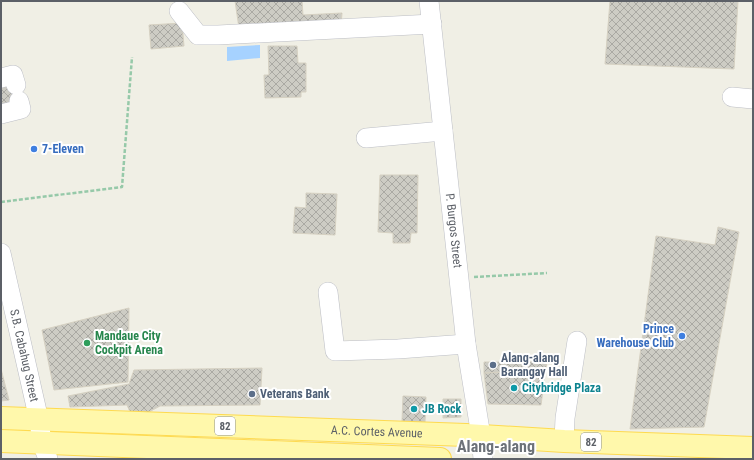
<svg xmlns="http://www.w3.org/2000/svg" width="754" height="460" font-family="'Roboto Condensed',sans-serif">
<defs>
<pattern id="building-cross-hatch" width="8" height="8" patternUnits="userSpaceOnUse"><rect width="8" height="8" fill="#cdccc4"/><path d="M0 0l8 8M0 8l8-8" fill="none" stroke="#aaa9a3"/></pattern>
</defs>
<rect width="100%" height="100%" fill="#f0efe5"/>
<polygon fill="#a6d2ff" points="260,45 260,58 227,61 227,47"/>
<g fill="url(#building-cross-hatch)" stroke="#d6d1c2">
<polygon points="235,1 302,1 303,15 342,13 341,26 239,28"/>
<polygon points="610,1 738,1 734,69 605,64"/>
<polygon points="182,23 184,46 151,49 149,25"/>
<polygon points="268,46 297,46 298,63 306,63 306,92 301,92 301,97 265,98 264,75 269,75"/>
<polygon points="20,84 23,100 1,105 1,88"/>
<polygon points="380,175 418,175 417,233 411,233 410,243 393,243 393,233 378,232"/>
<polygon points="306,193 337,194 335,235 293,233 295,207 306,208"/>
<polygon points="718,227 739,232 704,427 630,429 656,236 715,245"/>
<polygon points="129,308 128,382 54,390 42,330"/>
<polygon points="547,361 541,405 488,404 484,373 503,372 503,362"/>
<polygon points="484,362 503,362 503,372 484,373"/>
<polygon points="262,368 260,405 160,406 147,413 131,414 127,405 70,407 68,396 129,384 134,370"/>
<polygon points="1,369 9,400 1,401"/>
<polygon points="403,396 426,397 425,422 402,421"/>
<polygon points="443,399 461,399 461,417 443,418"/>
</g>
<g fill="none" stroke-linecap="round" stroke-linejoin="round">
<g stroke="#bcbec5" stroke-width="20">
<g id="minor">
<path id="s1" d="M429 1 466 344 481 436 483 459"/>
<polyline points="179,11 198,35 218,35 432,24"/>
<polyline points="1,78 13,75 16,85"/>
<polyline points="732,97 753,99"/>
<polyline points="1,114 21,109 19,101"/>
<polyline points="366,138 443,131"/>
<path id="s2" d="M1 253 39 420 42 443 48 459"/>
<polyline points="328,292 335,351 398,349 466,344"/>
<polyline points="564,441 565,418 577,341"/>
</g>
</g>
<g stroke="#feda50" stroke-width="24">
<g id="major">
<path id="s3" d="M1 418 466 435 564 441 753 448"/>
<polyline points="1,441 440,459"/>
</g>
</g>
<g stroke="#96c9a9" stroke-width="2.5" stroke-dasharray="4 2" stroke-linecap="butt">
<polyline points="1,202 122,187 132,57"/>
<polyline points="474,277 547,273"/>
</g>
<use href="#minor" stroke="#fff" stroke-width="19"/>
<use href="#major" stroke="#fff8ab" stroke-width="22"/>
</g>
<g fill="#3f7fe0" stroke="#fff" stroke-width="1.5">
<circle cx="34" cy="149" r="4"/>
<circle cx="682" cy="336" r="4"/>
</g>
<circle fill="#2e9e5b" stroke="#fff" stroke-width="1.5" cx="87" cy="343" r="4"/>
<g fill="#5c6f8a" stroke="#fff" stroke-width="1.5">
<circle cx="493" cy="365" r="4"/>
<circle cx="252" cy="394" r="4"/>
</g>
<g fill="#0f9aa8" stroke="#fff" stroke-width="1.5">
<circle cx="514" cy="388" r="4"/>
<circle cx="414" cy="409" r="4"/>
</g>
<g text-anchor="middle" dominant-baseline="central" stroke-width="4" stroke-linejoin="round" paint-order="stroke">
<g fill="#fff" stroke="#8d9095" stroke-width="1">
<rect x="215" y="417" width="20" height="18" rx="3"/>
<rect x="581" y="433" width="20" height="18" rx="3"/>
</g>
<g font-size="11" font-weight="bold" fill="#5c6067">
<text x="225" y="426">82</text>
<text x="591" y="442">82</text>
</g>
<g font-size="12" font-weight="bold" fill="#366cbe" stroke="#fff" text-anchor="start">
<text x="42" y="149">7-Eleven</text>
<text x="674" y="329" text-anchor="end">Prince<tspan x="674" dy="14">Warehouse Club</tspan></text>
</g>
<g font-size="12" fill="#5c6067" stroke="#fff">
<text stroke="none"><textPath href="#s1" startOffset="231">P. Burgos Street</textPath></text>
<text stroke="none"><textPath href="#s2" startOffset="105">S.B. Cabahug Street</textPath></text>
<text stroke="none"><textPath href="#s3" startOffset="376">A.C. Cortes Avenue</textPath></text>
</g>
<g font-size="12" font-weight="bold" fill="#27864d" stroke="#fff" text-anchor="start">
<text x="95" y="336">Mandaue City<tspan x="95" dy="14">Cockpit Arena</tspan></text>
</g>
<g font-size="12" font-weight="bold" fill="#4e5e75" stroke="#fff" text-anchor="start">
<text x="501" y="358">Alang-alang<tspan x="501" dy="14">Barangay Hall</tspan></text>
<text x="260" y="394">Veterans Bank</text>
</g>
<g font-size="12" font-weight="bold" fill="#0d838f" stroke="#fff" text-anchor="start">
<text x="522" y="388">Citybridge Plaza</text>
<text x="422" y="409">JB Rock</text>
</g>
<g font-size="16" font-weight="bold" fill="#6d7279" stroke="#fff">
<text x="496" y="446">Alang-alang</text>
</g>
</g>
<rect width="754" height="460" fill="none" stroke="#5c6067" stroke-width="4"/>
</svg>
